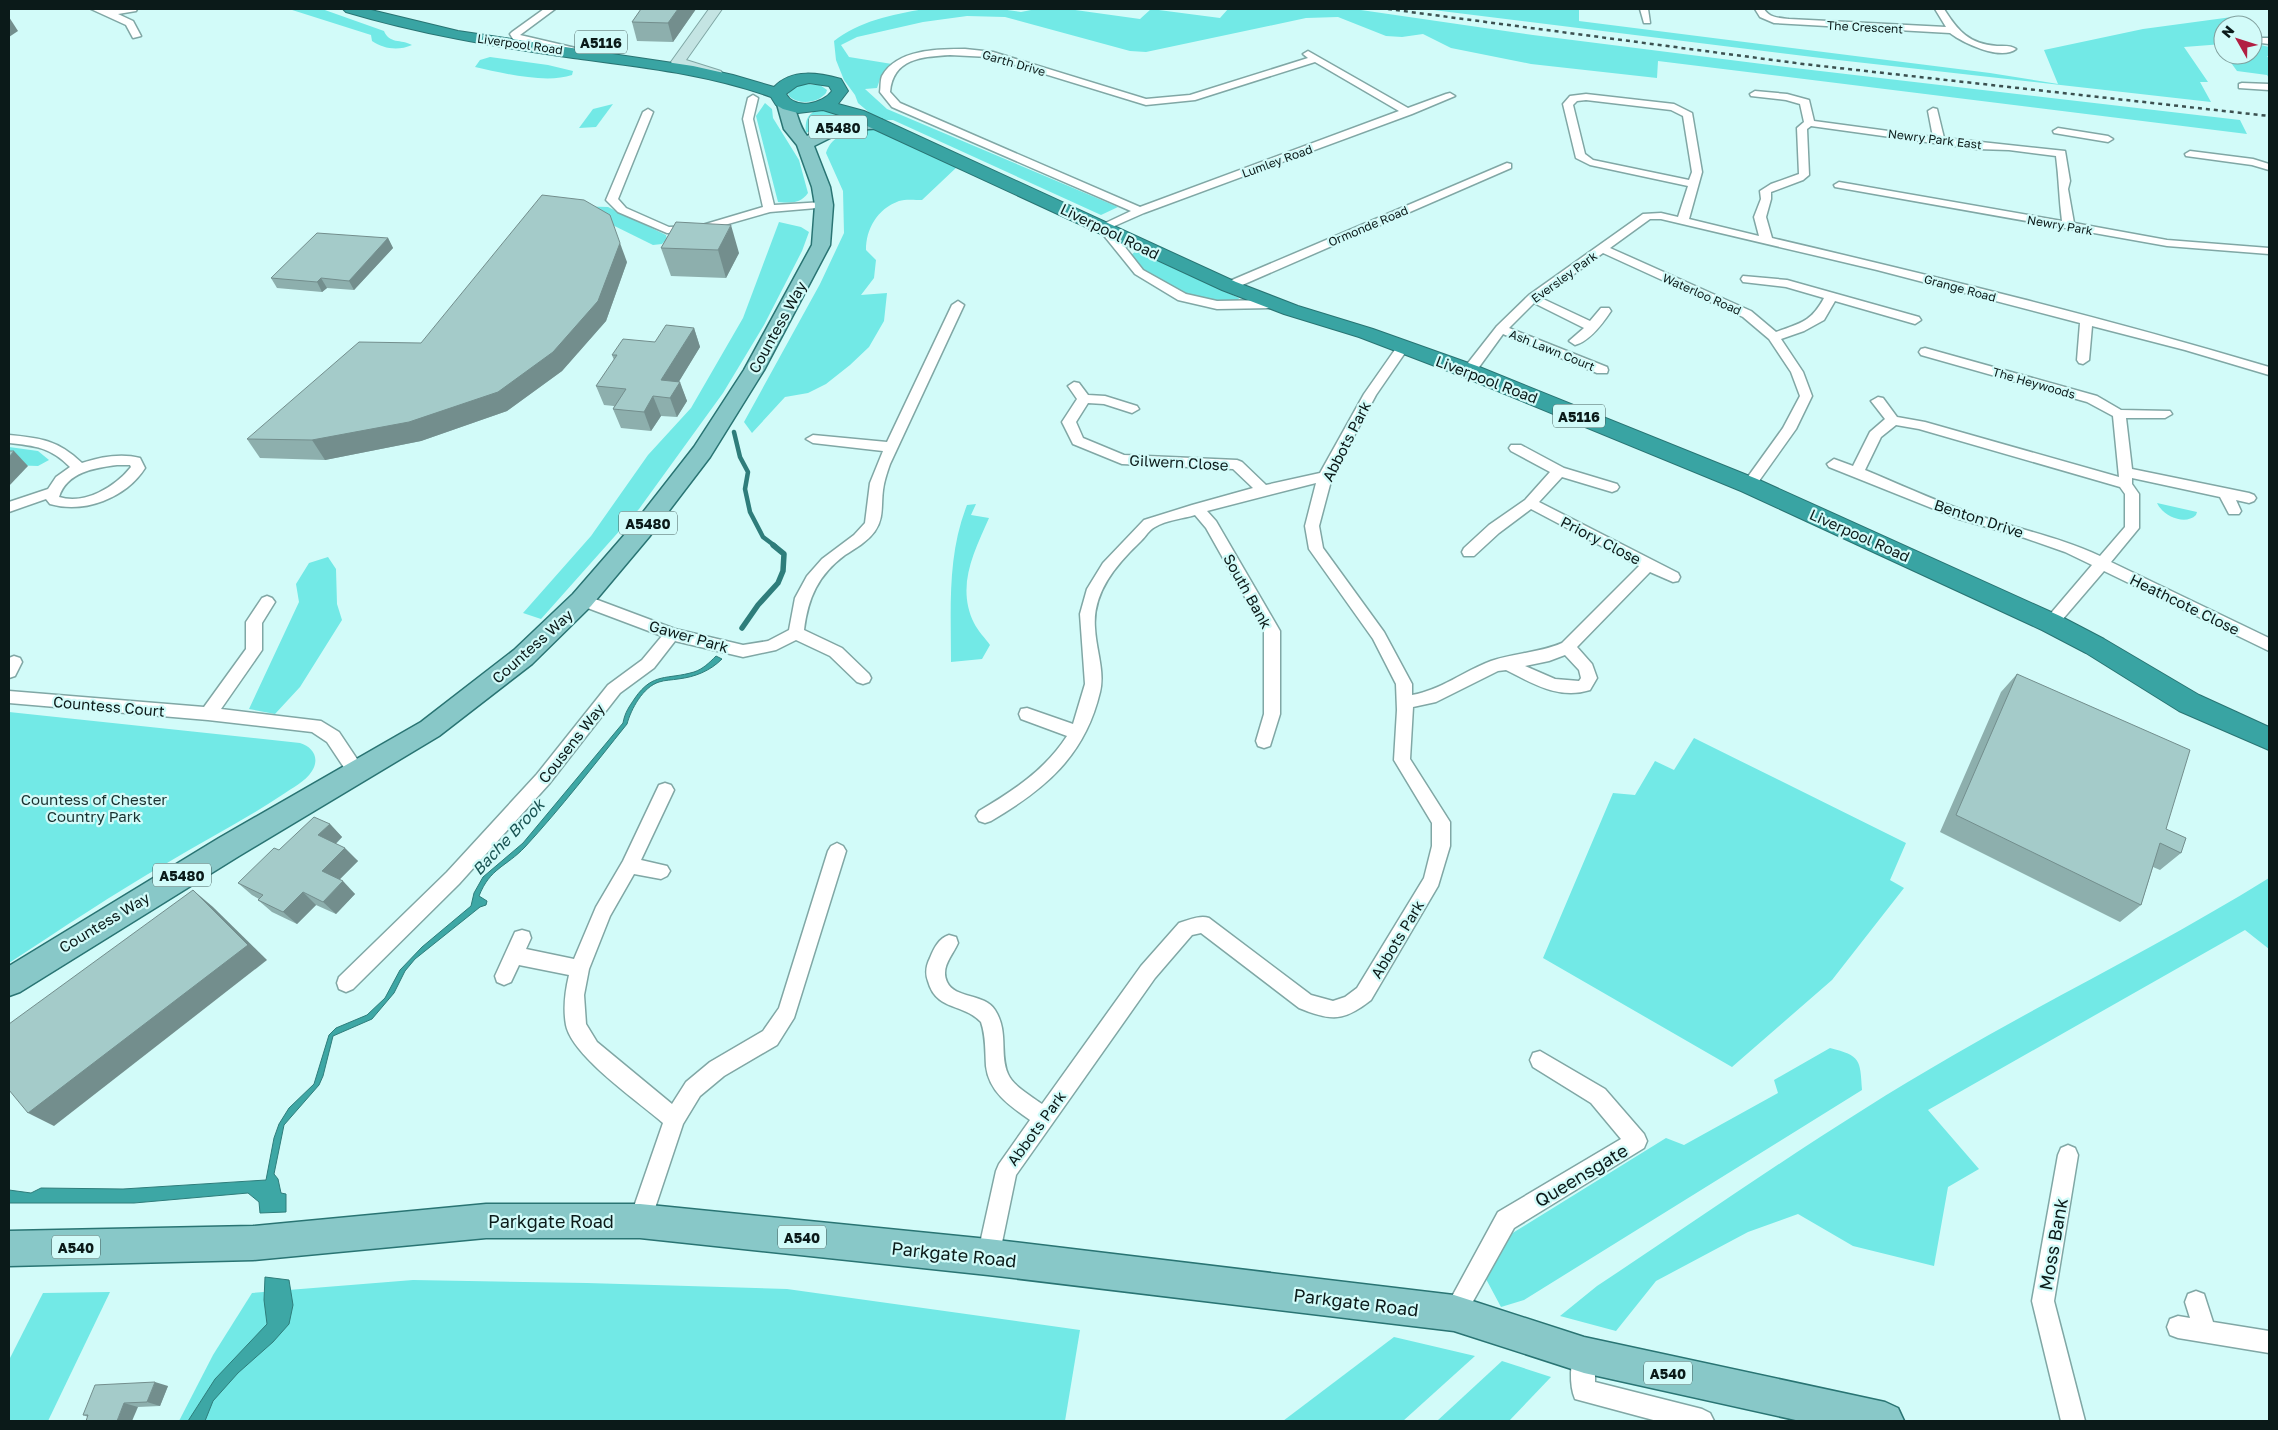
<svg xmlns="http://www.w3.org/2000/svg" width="2278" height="1430" font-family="'Golos Text',sans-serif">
<rect width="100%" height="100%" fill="#d2fbf9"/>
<g fill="#72e9e6">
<path d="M289 9H322L384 31C389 44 401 39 412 45 398 51 384 49 372 41L371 35Z"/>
<path d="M923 9H1000L1021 12 1036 9H1068L1140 19 1151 9 1220 18 1228 9H1354L1533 35 1786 67 2240 120 2247 134 1658 61 1657 78 1531 64 1451 48 1423 34 1402 37 1386 36 1338 17 1306 18 1146 52 1130 51 1005 17 967 16 923 22 857 37 841 45 849 57 892 64 881 76 877 88 865 89 887 109 1118 207 1101 215 893 120H878L858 103 855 95 844 80 836 60 834 41C859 21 892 15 923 9Z"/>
<polygon points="1425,9 1579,9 1579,21 1990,73 2058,84 2044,50 2143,29 2232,17 2243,25 2223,25 2223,44 2184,47 2208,82 2200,82 2211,102 1829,59"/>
<polygon points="2253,43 2269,47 2269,56 2267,56 2269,59 2269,78 2267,75 2237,71 2229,60 2232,55 2253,55"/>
<path d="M490 57 548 65 573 71 572 75C546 84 502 73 475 67L480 60Z"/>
<path d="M806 84 820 85 827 90 826 93C818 103 800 105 790 97L788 94 794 87Z"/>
<path d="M765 103 772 109 773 118 799 160 808 193C800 204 791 203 778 202L756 116Z"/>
<polygon points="613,104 596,127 579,128 593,109"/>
<path d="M818 109H826L850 118 830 122 806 133C805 120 807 115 818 109Z"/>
<path d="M856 130H874L958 166 922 200C915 200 905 199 899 201 877 209 866 229 866 250L876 260 874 278 861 295 887 293 884 321 869 347 850 365 826 384 808 393 785 397 752 433 744 422 820 284 844 233 843 191 826 153C831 138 841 135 856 130Z"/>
<polygon points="574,206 608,207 666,235 667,239 662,244 653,245"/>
<polygon points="779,222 801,227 809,232 802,251 764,325 723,393 639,509 541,619 523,613 591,536 648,455 691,408 743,318"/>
<path d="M1136 251 1239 298 1237 302C1200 301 1153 287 1131 255Z"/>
<polygon points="9,447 38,451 49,460 38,466 9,465"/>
<path d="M2157 503 2197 512 2196 515C2185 526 2163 516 2157 503Z"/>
<path d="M976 504 971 515 989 518C974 552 956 586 974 623 978 631 985 638 990 645L982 659 951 662C951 609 947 555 967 505Z"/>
<polygon points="328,557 336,569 337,604 342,620 300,687 275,714 249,709 299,602 296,584 309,563"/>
<path d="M9 712 300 743C313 747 320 758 312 771 305 782 292 788 282 795 245 820 205 840 167 863 113 894 61 929 9 963Z"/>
<polygon points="1694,738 1906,843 1890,880 1904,888 1832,980 1732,1067 1543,958 1613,793 1635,795 1655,761 1674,770"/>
<path d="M2269 878V949L2245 930 1928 1110 1979 1169 1948 1187 1934 1266 1853 1246 1798 1214 1748 1232 1656 1281 1616 1331 1560 1316 1597 1286C1715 1208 1830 1126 1952 1056 2057 995 2166 942 2269 878Z"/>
<path d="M1830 1048C1861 1056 1860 1059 1862 1090L1524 1300 1501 1307 1486 1279 1500 1248 1511 1234 1666 1138 1684 1145 1778 1093 1774 1080Z"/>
<polygon points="413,1280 587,1283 787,1289 1080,1330 1065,1421 179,1421 213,1355 252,1293"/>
<polygon points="110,1292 48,1421 9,1421 9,1360 43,1293"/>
<polygon points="1394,1337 1475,1356 1403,1421 1283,1421"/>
<polygon points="1502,1361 1551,1377 1509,1421 1437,1421"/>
</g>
<g fill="#3da7a5" stroke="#2e7d7b">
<path d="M716 656 722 659C710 671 695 677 678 679 672 680 665 680 659 682 643 687 631 709 627 724 594 765 561 808 525 847 506 867 490 868 479 896L487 901 486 905 480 907 415 959 405 971 394 993 372 1019 333 1036 323 1076 319 1085 284 1125 274 1174 278 1179 281 1193 286 1194V1212L260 1213 259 1202 248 1193 134 1203H9V1190L31 1193 41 1188 123 1189 266 1180 274 1138 279 1124 289 1108 314 1084 329 1035 336 1028 367 1015 385 998 400 970 422 947 471 906 474 893 483 877 523 843 623 723C625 712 629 707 635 698 653 672 667 680 694 672 703 669 709 663 716 656Z"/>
<polygon points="265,1277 289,1280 293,1305 289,1324 273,1342 238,1373 213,1401 205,1421 188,1421 215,1379 267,1324 264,1300"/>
</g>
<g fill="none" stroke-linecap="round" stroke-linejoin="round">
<polyline stroke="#2e7d7b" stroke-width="4.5" points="734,432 740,457 748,472 745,489 750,512 763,537 775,546"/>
<polyline stroke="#2e7d7b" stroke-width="5.5" points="742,628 758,605 778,583 783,571 784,554 773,545"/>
<g stroke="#80a7a5" stroke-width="3">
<g id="street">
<polygon points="91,9 137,9 136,11 118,14 133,21 141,36 133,38 126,25"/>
<polygon points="544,9 555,9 520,35 580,49 580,53 513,39 510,34 512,32"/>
<polygon points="1640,9 1648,9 1650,23 1644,23"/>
<path d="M1755 9H1764C1769 18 1780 18 1789 19L1946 27 1935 9H1944C1958 31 1969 44 1997 46 2003 46 2011 45 2016 49 2001 61 1963 43 1950 33L1774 23 1760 17Z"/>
<polygon points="2253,38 2269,38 2269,44 2253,42"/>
<path d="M965 49 993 52 1146 99 1190 95 1308 58 1303 54 1308 51 1408 108 1446 94 1450 93 1455 96 1412 114 1144 213 1110 228 1143 270 1186 294 1217 301 1275 300 1281 304 1275 308 1217 309 1178 300 1135 274 1097 227 1131 211 892 107 880 92C881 87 880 81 882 76 897 49 938 49 965 49ZM950 55 989 57 1146 105 1195 100 1315 62 1399 111 1140 207 900 103 890 92C893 58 922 57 950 55Z"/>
<polygon points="2242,83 2269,84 2269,90 2239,88 2239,84"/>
<path d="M1755 91 1787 94 1809 100 1814 121 1933 137 1928 111 1933 108 1937 109 1944 138 2065 151 2070 181 2068 189 2074 223 2167 240 2269 248V254L2167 246 1835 187 1834 185 1839 182 2062 221C2059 199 2059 178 2056 156L2009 150 1977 149 1811 126 1807 129 1809 175 1803 180 1771 192V199L1766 217 1772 238C1938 277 2105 318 2269 367V375L2185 350 2092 326 2089 360 2083 364 2079 363 2077 360 2080 323 1877 270 1661 219H1650L1610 248 1751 311 1776 332C1801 323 1811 322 1824 298L1786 287 1743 282 1741 279 1743 276 1787 280 1919 317 1921 320 1915 324 1835 301 1824 320 1804 331 1781 339 1803 372 1812 396 1796 429 1754 488H1744L1742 485 1783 428 1800 396 1791 372 1769 339 1743 317 1603 253 1541 298 1590 321 1601 308H1609L1611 311C1603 323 1590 341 1575 345L1569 341 1584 328 1534 303 1509 328 1607 367 1608 370 1607 373H1597L1503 334 1474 374H1464L1463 371 1464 368 1497 326 1529 295 1643 214 1661 213 1678 217 1688 186 1590 165 1576 158 1563 104 1570 96 1586 94 1674 104 1692 113 1702 172 1689 219 1759 236 1754 217 1761 199 1760 191 1771 184 1799 174 1797 128 1804 122 1800 104 1786 100 1751 96 1750 94ZM1586 100 1671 110 1683 116 1692 172 1689 180 1593 160 1585 154 1573 105 1577 101Z"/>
<polygon points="753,95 758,98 753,119 774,205 824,202 828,203 830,205 828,207 770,212 700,232 667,233 618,212 606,200 643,112 648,109 653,112 618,199 626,208 669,227 699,226 763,207 743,119 748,98"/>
<polygon points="2058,128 2108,136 2113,139 2108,142 2054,133 2053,131"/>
<polygon points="2190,151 2253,159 2269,164 2269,170 2252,165 2186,156 2185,154"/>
<polygon points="1507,163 1511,164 1511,168 1233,289 1229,290 1223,286 1225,283"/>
<path d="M958 301 964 305 890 464C887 473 884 481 883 490 881 505 884 518 875 531 867 542 856 548 845 555 818 575 808 598 804 630L842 648 869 674 871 678 869 682 863 684 857 682 830 656 796 640 776 650 743 657 675 641 654 668 620 693 549 784 459 884 353 989 346 992 339 989 337 983 339 977 447 872 537 774 608 685 642 660 662 636 577 604 574 600 577 596 582 594 587 596 675 629 743 645 768 641 789 630 795 598 807 576 822 559 854 535 865 523 870 483 883 451 813 443 806 439 813 435 887 442 952 305Z"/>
<path d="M1403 343 1409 347 1376 395 1332 477 1319 526 1323 548 1384 632 1412 684V695C1441 690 1464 671 1491 661 1514 653 1539 653 1562 643L1639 566 1531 509 1499 533 1474 556H1464L1462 552 1464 548 1489 525 1525 500 1550 472 1511 451 1509 448 1511 445H1521L1564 468 1617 484 1619 487 1617 490 1612 492 1562 477 1539 502 1678 573 1680 577 1678 581 1673 582 1650 572 1577 647 1592 664 1597 678 1590 690C1559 700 1532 683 1506 670L1498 671 1436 702 1413 707 1410 759 1450 822V846L1438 886 1371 1000C1343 1022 1331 1021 1299 1008L1201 933 1192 935 1155 978 1016 1175 999 1257 996 1265 988 1268 980 1265 977 1257 996 1171 999 1164 1030 1120C1010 1106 989 1092 986 1066 985 1051 986 1037 981 1022 963 1003 936 1011 928 981 925 973 926 966 930 958 934 948 939 938 949 935L956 937 958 943C953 955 940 967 947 982 955 999 984 993 995 1010 1009 1032 999 1054 1008 1074 1013 1086 1031 1096 1042 1104L1141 966 1179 923C1189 920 1200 915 1209 918L1311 995 1333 1001 1345 997 1357 988 1424 878 1432 846V823L1394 760 1397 710 1396 684 1373 639 1309 549 1305 526 1316 483 1207 511 1216 521 1280 631V714L1270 746 1264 748 1258 746 1256 741 1264 714V631L1206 528 1195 515C1182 519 1166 520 1155 527 1149 530 1146 536 1141 541 1117 564 1092 592 1095 628 1096 650 1105 671 1100 692 1085 756 1045 789 991 821L985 823 979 821 976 816 979 811C1013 791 1045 770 1067 736L1021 719 1019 714 1021 709 1027 708 1073 724 1085 684 1080 614 1087 589 1103 563 1144 520 1192 505 1253 488 1233 469 1122 464 1073 444 1062 422 1077 399 1068 386 1074 382 1079 383 1088 395 1105 396 1137 406 1139 409 1132 413 1104 404 1088 403 1076 422 1083 438 1124 455 1237 460 1242 462 1266 485 1320 473 1364 394 1399 344ZM1565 655 1579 670 1581 678 1579 681 1555 679 1525 666 1549 661Z"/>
<path d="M1925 348 2097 396 2121 410 2170 411 2172 414 2165 418H2126L2132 469 2249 493 2254 495 2256 498 2254 501 2249 503 2236 500 2241 511 2239 514H2229L2220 497 2132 478V484L2139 494V528L2111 562 2269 638V651L2104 571 2056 627 2051 629 2046 627 2043 623 2046 619 2092 565 2065 552 2025 538 1959 519 1829 467 1827 464 1834 459 1853 466 1870 432 1885 419 1871 401 1878 397 1883 398 1897 417 1925 422 2119 477 2113 416 2087 402 1921 355 1919 352 1921 349ZM1896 425 1919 429 2120 487 2125 494V527L2100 556C2057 536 2012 528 1968 512 1933 500 1899 484 1865 470L1881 437Z"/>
<path d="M9 435C40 438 58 440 82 463 100 457 121 453 140 458L145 468C126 498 84 514 50 504L46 499 9 512V502L48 489 56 477 70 467C50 447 36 446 9 443ZM117 465H130L131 467C115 487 85 505 59 497 67 472 94 468 117 465Z"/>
<polygon points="267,596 272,598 275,602 262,623 262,650 221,709 321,721 339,732 363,768 365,773 363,778 357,780 351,778 327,742 312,732 208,720 9,703 9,691 204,707 246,649 246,622 262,598"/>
<polygon points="14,656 20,658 22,662 15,676 9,678 9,658"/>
<path d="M665 783 671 785 674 790 641 860 667 866 670 871 667 876 661 879 634 874 610 916 589 969 584 995 586 1024 597 1042 672 1104 686 1082 710 1062 763 1031 779 1008 828 851 831 846 837 843 843 846 846 851 794 1018 777 1045 724 1076 700 1096 683 1124 648 1229 640 1232 632 1229 629 1221 663 1123C638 1101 572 1056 566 1025 563 1008 565 992 569 975L519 965 511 982 504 985 497 982 495 976 515 932 522 930 529 932 531 938 526 949 574 959 596 907 623 861 659 785Z"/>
<polygon points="1540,1051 1605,1089 1644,1134 1647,1141 1644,1148 1514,1228 1462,1321 1454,1324 1446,1321 1443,1313 1498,1212 1621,1139 1591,1103 1533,1067 1530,1060 1533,1053"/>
<polygon points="2068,1145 2075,1148 2078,1155 2054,1301 2085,1421 2061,1421 2032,1301 2058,1155 2061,1148"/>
<polygon points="2196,1291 2204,1294 2213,1322 2269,1331 2269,1353 2178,1338 2170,1335 2167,1327 2170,1319 2178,1316 2190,1318 2185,1302 2188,1294"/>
<path d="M1584 1344 1592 1347 1595 1355V1382L1702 1409 1710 1413 1714 1421H1657L1575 1399C1569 1385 1570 1361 1576 1347Z"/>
</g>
</g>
<g stroke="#80a7a5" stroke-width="2">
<polygon id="secondary" points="709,9 722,9 686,60 721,71 723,74 716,78 673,65 671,62"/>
</g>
<g stroke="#297473" stroke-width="3">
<g id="primary">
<path d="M785 99 791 101C798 112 798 125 807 136 829 124 856 114 882 120L884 124 882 128 844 131 814 146 830 187 833 205 830 245 764 370 710 457 649 537 591 606 532 664 439 736 239 856 20 992 9 996V966L219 838 421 722 514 650 573 594 633 525 694 447 744 370 812 245 815 205 812 187 797 145 784 129 777 104 779 101Z"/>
<polygon points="486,1204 640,1204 988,1239 1454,1295 1584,1337 1885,1402 1898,1408 1904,1421 1800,1421 1584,1373 1454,1331 988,1275 640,1238 486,1238 253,1260 9,1266 9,1231 253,1226"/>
</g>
</g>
<g stroke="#297473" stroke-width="2">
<path id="highway" d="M343 9H367L458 31 693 66 733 75 774 87C792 68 819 73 841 79L848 91 838 104 864 111 1236 282 1298 306 1373 329 1477 366 1757 479 2060 616 2104 639 2199 695 2269 727V750L2179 711 2086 653 2042 630 1741 491 1461 376 1359 337 1284 314 1222 290 852 119 823 110 798 113 783 109 776 105 771 97C708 74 640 67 573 58 496 47 420 34 346 12ZM809 83 829 86 832 91C823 104 795 110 786 94L797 86Z"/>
</g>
<use href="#street" fill="#fff" fill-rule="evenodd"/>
<use href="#secondary" fill="#c4e4e3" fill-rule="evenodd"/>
<use href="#primary" fill="#88c8c8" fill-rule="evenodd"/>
<use href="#highway" fill="#39a4a3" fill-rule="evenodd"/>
<polyline stroke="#3c5150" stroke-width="2.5" stroke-dasharray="4 4" stroke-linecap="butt" points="1388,9 1803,64 2269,116"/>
</g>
<g fill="#8dafad">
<polygon points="641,9 696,9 673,42 637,41 632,22"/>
<polygon points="676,222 739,253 726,278 671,276 661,248"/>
<polygon points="388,238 393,248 354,290 327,288 322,292 277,288 271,278"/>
<polygon points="627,262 606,321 562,371 507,411 421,441 325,460 260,458 247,439 421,343"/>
<polygon points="694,328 700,347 679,381 687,401 677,417 661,416 651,431 621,428 613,409 614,406 604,405 596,386 614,360 612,355 655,342"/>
<polygon points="2017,674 2166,829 2181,853 2160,870 2153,867 2141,905 2120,922 1940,832 2001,692"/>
<polygon points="330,824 342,837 336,844 358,861 339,880 355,894 336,914 316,905 297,924 272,912 258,900 259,899 252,895 238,883 279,850"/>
<polygon points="168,1386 160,1406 138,1407 88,1417 83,1415"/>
</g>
<g fill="#738e8d">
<polygon points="678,9 696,9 673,42 668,23"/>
<polygon points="9,17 18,31 9,37"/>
<polygon points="731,225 739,253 726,278 718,250"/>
<polygon points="388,238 393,248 354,290 349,281"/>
<polygon points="620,243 627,262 606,321 562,371 507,411 421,441 325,460 312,440"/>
<polygon points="321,278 327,288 322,292 317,282"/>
<polygon points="694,328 700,347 669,398 661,380"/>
<polygon points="680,382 687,401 677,417 670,398"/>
<polygon points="653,396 661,416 651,431 644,412"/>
<polygon points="14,451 28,466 9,486 9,457"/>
<polygon points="330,824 342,837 331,848 318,835"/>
<polygon points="345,848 358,861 335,884 322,871"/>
<polygon points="343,881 355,894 336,914 323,902"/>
<polygon points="193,890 213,907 267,960 54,1126 28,1113"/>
<polygon points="303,892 316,905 297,924 283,912"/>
<polygon points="155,1382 168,1386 160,1406 147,1402"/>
<polygon points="124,1403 138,1407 132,1421 117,1421"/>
</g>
<g fill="#a4cbc9" stroke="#738e8d">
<polygon points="641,9 678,9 668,23 632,22"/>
<polygon points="542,195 584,200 610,215 620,243 598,301 553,352 498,392 409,422 312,440 247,439 359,342 421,343"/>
<polygon points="676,222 731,225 718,250 661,248"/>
<polygon points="317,233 388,238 349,281 321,278 317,282 271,278"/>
<polygon points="666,325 694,328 661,380 680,382 670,398 653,396 644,412 613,409 626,389 596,386 617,355 612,355 623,339 655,342"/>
<polygon points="9,451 14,451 9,457"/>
<polygon points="2017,674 2190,750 2166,829 2186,838 2181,853 2160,843 2141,905 1956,815"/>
<polygon points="314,817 330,824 318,835 345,848 322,871 343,881 323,902 303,892 283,912 258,900 263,895 238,883 274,848 279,850"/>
<polygon points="193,890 248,945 28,1113 9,1090 9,1024"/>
<polygon points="155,1382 147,1402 124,1403 117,1421 86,1421 88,1415 83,1415 95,1385"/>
</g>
<g text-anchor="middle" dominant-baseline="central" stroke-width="4.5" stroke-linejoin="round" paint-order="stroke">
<g font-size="12" fill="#0b1a19" stroke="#d2fbf9">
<text transform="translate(1865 27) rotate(3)">The Crescent</text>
<text transform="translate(520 44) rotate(8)">Liverpool Road</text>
<text transform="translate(1014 63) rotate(16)">Garth Drive</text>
<text transform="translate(1935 139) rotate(7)">Newry Park East</text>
<text transform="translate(1277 161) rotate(-20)">Lumley Road</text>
<text transform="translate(2060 225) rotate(10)">Newry Park</text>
<text transform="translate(1368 226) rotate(-23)">Ormonde Road</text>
<text transform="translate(1564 277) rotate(-36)">Eversley Park</text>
<text transform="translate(1960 288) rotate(15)">Grange Road</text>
<text transform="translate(1702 294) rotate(24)">Waterloo Road</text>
<text transform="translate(1552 350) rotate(22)">Ash Lawn Court</text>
<text transform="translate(2034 383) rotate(16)">The Heywoods</text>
</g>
<g fill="#d2fbf9" stroke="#475e5c" stroke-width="1">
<rect x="575" y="30.5" width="52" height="23" rx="4"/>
<rect x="809" y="115.5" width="58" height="23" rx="4"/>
<rect x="1553" y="404.5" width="52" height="23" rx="4"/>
<rect x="619" y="511.5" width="58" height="23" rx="4"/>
<rect x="153" y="863.5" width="58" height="23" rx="4"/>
<rect x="778" y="1225.5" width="48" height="23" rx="4"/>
<rect x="52" y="1235.5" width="48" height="23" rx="4"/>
<rect x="1644" y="1361.5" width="48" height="23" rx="4"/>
</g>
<g font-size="14" font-weight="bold" fill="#0b1a19">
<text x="601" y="42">A5116</text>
<text x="838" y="127">A5480</text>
<text x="1579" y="416">A5116</text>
<text x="648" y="523">A5480</text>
<text x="182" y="875">A5480</text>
<text x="802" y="1237">A540</text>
<text x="76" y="1247">A540</text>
<text x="1668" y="1373">A540</text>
</g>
<g font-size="15" fill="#0b1a19" stroke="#d2fbf9">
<text transform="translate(1110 231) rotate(26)">Liverpool Road</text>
<text transform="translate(777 327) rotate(-61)">Countess Way</text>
<text transform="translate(1487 379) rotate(21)">Liverpool Road</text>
<text transform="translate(1346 441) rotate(-63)">Abbots Park</text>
<text transform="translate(1179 462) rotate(3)">Gilwern Close</text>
<text transform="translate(1979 518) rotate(18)">Benton Drive</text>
<text transform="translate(1860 535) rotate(24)">Liverpool Road</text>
<text transform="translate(1601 540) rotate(27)">Priory Close</text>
<text transform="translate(1248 591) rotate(61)">South Bank</text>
<text transform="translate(2185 604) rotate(26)">Heathcote Close</text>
<text transform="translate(689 636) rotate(16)">Gawer Park</text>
<text transform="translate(532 646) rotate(-42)">Countess Way</text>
<text transform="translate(109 706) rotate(5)">Countess Court</text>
<text transform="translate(571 743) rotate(-52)">Cousens Way</text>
<text transform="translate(104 922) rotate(-31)">Countess Way</text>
<text transform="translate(1397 939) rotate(-59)">Abbots Park</text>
<text transform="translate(1036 1128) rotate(-54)">Abbots Park</text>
</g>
<g font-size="15" fill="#193130" stroke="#d2fbf9">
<text x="94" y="799">Countess of Chester<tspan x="94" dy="17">Country Park</tspan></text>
</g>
<g font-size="16" font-style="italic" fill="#195453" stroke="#d2fbf9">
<text transform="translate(508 837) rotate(-47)">Bache Brook</text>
</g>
<g font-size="18" fill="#0b1a19" stroke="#d2fbf9">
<text transform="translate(1581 1175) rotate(-31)">Queensgate</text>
<text x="551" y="1221">Parkgate Road</text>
<text transform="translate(2053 1244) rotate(-80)">Moss Bank</text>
<text transform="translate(954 1254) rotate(6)">Parkgate Road</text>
<text transform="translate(1356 1302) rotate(7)">Parkgate Road</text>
</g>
</g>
<rect width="2278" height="1430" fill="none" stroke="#0b1a19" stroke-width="20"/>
<g transform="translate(2238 40) rotate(309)"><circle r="24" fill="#d2fbf9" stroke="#82a19f"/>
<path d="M0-4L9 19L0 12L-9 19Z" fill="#b11f43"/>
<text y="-8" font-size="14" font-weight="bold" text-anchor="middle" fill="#0b1a19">N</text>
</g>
</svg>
